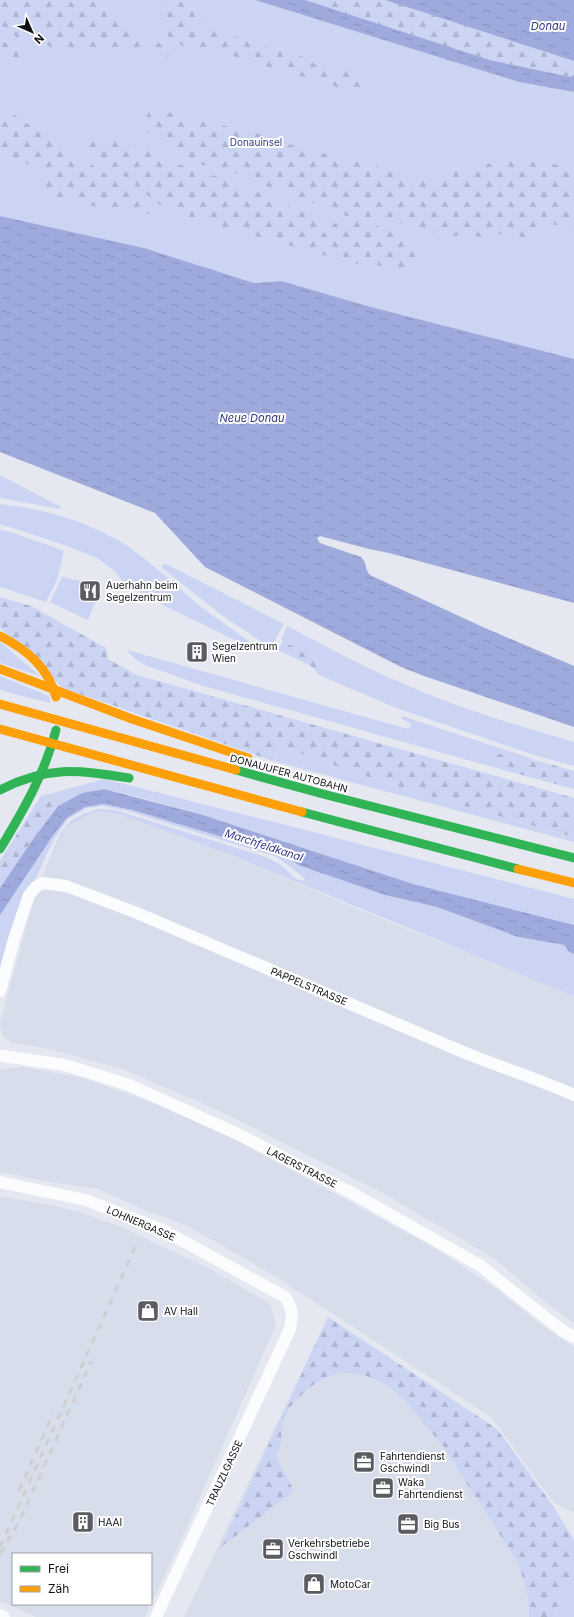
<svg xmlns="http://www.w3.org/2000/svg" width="574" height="1617" font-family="Inter,sans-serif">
<defs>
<pattern id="forest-firs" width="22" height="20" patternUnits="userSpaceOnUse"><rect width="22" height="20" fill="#ccd4f4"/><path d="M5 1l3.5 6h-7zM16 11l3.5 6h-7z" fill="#aeb5d0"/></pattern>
<pattern id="water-ripples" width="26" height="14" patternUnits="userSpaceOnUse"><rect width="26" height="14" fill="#9faadc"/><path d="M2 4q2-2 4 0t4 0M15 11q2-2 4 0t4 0" fill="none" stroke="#8891bc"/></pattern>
</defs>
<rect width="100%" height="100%" fill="#e5e8f0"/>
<g fill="#d8ddec" fill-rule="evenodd">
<polygon points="101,811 118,814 226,853 380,918 574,995 574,1323 554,1309 497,1261 463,1240 381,1192 222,1112 122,1069 49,1049 12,1043 4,1037 0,1029 0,1022 32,905 46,867 65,828 89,814"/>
<polygon points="23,1067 80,1077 167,1108 234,1139 433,1247 494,1287 543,1326 574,1347 574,1513 553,1502 491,1417 284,1282 247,1260 186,1225 141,1209 99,1189 55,1183 0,1172 0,1070 6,1068"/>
<path d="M0 1196 52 1205 83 1213 126 1229 210 1269 270 1304 276 1325 182 1538 145 1617H36L0 1601ZM13 1554H151V1604H13Z"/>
<polygon points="328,1317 405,1401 442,1445 518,1563 527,1592 529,1617 184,1617"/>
</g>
<g fill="#ccd4f4">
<polygon points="0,0 255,0 519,82 574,92 574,359 371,307 281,281 254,283 144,248 0,216"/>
<polygon points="0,475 61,507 60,509 0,498"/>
<path d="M0 504C45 509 91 522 129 547 154 565 176 586 200 606 216 619 235 630 252 644L251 648 155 601 122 581 116 572 99 559 65 545 0 524Z"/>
<polygon points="0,530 11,532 64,551 57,580 46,602 0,587"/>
<polygon points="166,564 284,624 271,648 223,616 162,568 162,565"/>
<polygon points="62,577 81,581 78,592 97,597 88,620 50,602"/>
<path d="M287 626C324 645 361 666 399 682 455 707 515 725 574 742V766L537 756 399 709 319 675 316 659 281 640Z"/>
<polygon points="0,642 40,676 0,663"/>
<polygon points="127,650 408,729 411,724 401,718 402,716 542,762 496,753 491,763 500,769 200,685 145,665 134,658"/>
<polygon points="0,676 49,696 50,703 0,690"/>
<path d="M281 746C377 783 475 809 574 837V842L273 761Z"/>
<polygon points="105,779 574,899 574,925 413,884 203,815 138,797 104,789 82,793 58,806 41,796"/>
<polygon points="103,804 132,810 288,857 298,865 385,895 437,907 518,937 564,945 569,952 574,954 574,996 226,853 118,814 101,811 89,814 65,828 47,866 61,832 71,821 83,814 99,809 115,810 266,857 281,865 296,879 306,881 303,877 277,857 127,811 103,806 87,808 68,819 54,839 13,927 0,973 0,915 52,837 67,818 85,807"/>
<polygon points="574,1568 574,1617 553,1617"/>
</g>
<g fill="url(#forest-firs)">
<polygon points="0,0 56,0 68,3 76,0 98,0 116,9 147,41 156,42 169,48 168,57 145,51 75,48 70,52 63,49 55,42 52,49 47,44 49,39 45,37 40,42 16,37 10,30 0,25"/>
<polygon points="161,0 177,0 193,5 207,21 195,24 196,30 208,27 227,36 244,37 250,44 263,42 269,48 276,45 283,52 308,58 317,66 325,63 340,71 348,69 355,76 365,77 369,84 357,95 329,84 265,66 224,53 184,47 164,33"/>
<polygon points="305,0 385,0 574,61 574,75 570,77 490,60"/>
<polygon points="0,41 15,44 21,47 20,56 14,60 0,61"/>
<polygon points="0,106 123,185 150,214 107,209 47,195 42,173 32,165 0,158"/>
<polygon points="150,108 276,138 281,142 348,160 366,162 416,181 446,176 458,169 475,168 480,164 502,163 516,156 540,163 548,162 574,171 574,228 538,222 533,241 507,232 485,239 470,234 447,237 407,223 384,223 379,217 370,221 362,216 346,216 323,203 304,203 288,190 265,186 226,169 198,164 147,132 144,124"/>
<path d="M108 139 151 151 167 160 208 175 226 177 235 184 234 191C261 192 275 191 294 211H309L319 221V226L323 234 341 218H354L419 240 417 260 405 272 365 262 356 264 177 214 160 205 106 162 97 158 86 145 89 142Z"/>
<path d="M0 597 31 606 106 648 108 659 137 675 574 798V837C475 809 377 783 281 746L273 761 63 688 0 628Z"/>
<polygon points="283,641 316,659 319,675 311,666 278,650"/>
<polygon points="496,753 542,762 574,771 574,789 500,769 491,763 488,758"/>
<polygon points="41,796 58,806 31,842 0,888 0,861"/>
<polygon points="328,1317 497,1429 551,1503 574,1540 574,1568 553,1617 529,1617 527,1592 518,1563 442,1445 405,1401 386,1384 367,1376 342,1372 327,1377 308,1388 289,1408 282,1424 281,1442 276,1456 294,1491 221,1547"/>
</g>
<g fill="url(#water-ripples)">
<polygon points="255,0 305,0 490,60 570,77 574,75 574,92 519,82"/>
<polygon points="385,0 574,0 574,61"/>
<path d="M0 216 144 248 254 283 281 281 371 307 574 359V603L389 553 369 549 320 536 317 538 320 543 361 557C368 564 364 568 370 575L485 628 574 666V727L424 676 401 667 205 567 155 513 0 452Z"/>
<polygon points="104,789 203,815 413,884 574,925 574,954 569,952 564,945 518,937 437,907 385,895 298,865 288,857 132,810 103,804 85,807 67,818 52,837 0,915 0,888 31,842 58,806 82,793"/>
</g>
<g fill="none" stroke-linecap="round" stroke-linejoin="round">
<g stroke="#fbfcfd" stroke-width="12">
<path d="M0 991 14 939 29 895 36 887 43 883 66 886 137 913 463 1052C500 1067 538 1079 574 1095"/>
<polyline points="2,1056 65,1065 129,1085 238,1134 350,1192 481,1266 518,1296 563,1331 574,1337"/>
<path d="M0 1182 86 1200 163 1230 285 1297C293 1308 293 1316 290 1329L156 1617"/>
<polyline points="0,1615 4,1617"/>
</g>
<g stroke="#30b455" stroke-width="9">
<polyline points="236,770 323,794 574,858"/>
<path d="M0 790C47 765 78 770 129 778"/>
<polyline points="302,812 518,869"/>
<path d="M0 849C23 811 45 773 56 730"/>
</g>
<g stroke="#ff9f0a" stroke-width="9">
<path d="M0 636C27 650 48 667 56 697"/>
<polyline points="0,669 132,719 248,758"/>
<polyline points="0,704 236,770"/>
<polyline points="0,729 302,812"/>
<polyline points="518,869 574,883"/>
</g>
<g stroke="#cfcfd1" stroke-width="3" stroke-dasharray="7 7" stroke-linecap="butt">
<polyline points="19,1491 53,1413"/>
<polyline points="0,1547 139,1239"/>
<polyline points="0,1554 19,1522 91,1362"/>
</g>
</g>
<defs>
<g id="restaurant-square" transform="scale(1.15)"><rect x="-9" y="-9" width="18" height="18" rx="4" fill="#5b5c62" stroke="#fff"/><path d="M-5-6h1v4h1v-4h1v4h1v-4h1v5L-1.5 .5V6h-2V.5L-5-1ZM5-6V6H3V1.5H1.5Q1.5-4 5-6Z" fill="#fff"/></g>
<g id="building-square" transform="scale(1.15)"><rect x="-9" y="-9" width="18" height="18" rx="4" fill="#5b5c62" stroke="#fff"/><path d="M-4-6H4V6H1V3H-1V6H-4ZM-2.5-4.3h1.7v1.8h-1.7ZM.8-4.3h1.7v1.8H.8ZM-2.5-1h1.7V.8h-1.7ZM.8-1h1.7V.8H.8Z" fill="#fff"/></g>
<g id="shop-square" transform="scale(1.15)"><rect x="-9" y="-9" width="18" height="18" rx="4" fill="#5b5c62" stroke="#fff"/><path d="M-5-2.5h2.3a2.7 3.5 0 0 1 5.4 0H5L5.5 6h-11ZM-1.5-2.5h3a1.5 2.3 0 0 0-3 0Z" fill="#fff"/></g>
<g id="office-square" transform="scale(1.15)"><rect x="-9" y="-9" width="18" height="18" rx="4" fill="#5b5c62" stroke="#fff"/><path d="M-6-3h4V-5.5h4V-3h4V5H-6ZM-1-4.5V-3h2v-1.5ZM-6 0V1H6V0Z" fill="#fff"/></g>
</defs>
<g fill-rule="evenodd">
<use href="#restaurant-square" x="90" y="591"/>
<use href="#building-square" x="197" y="652"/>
<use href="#shop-square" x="148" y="1311"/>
<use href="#office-square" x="364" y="1462"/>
<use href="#office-square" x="383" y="1488"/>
<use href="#building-square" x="83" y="1522"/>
<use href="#office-square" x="408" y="1524"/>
<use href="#office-square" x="273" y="1549"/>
<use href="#shop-square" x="314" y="1584"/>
</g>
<g text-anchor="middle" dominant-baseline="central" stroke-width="4" stroke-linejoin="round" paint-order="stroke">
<g font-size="10" fill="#323b8a" stroke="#fff">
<text x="256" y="142">Donauinsel</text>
</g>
<g font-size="10" fill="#101116" stroke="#fff" text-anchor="start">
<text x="106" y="585">Auerhahn beim<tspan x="106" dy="12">Segelzentrum</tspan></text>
<text x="212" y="646">Segelzentrum<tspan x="212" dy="12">Wien</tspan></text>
<text x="164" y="1311">AV Hall</text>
<text x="380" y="1456">Fahrtendienst<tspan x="380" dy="12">Gschwindl</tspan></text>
<text x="398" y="1482">Waka<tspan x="398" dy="12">Fahrtendienst</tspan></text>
<text x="98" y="1522">HAAI</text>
<text x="424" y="1524">Big Bus</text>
<text x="288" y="1543">Verkehrsbetriebe<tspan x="288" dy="12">Gschwindl</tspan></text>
<text x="330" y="1584">MotoCar</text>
</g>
<g font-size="10" fill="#101116" stroke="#fff">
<text transform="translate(289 773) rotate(15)">DONAUUFER AUTOBAHN</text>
<text transform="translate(309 986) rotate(23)">PAPPELSTRASSE</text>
<text transform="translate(302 1167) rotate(27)">LAGERSTRASSE</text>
<text transform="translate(141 1223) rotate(23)">LOHNERGASSE</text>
<text transform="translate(224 1473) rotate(-65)">TRAUZLGASSE</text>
</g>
<g font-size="11" font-style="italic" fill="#2c3482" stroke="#fff">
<text x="548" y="26">Donau</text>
<text x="252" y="418">Neue Donau</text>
<text transform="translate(264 845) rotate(18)">Marchfeldkanal</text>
</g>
</g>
<rect x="12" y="1553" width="140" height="52" fill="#ffffff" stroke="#9fa0a2"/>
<rect x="20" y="1566" width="20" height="6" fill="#30b455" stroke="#9fa0a2"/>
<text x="48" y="1573" font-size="12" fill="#101116">Frei</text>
<rect x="20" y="1586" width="20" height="6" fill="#ff9f0a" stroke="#9fa0a2"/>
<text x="48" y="1593" font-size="12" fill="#101116">Zäh</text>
<g transform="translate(32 32) rotate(135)" stroke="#ffffff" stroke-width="3" paint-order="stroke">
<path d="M0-3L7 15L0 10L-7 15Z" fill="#101116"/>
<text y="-6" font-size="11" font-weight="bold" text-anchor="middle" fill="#101116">N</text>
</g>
</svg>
